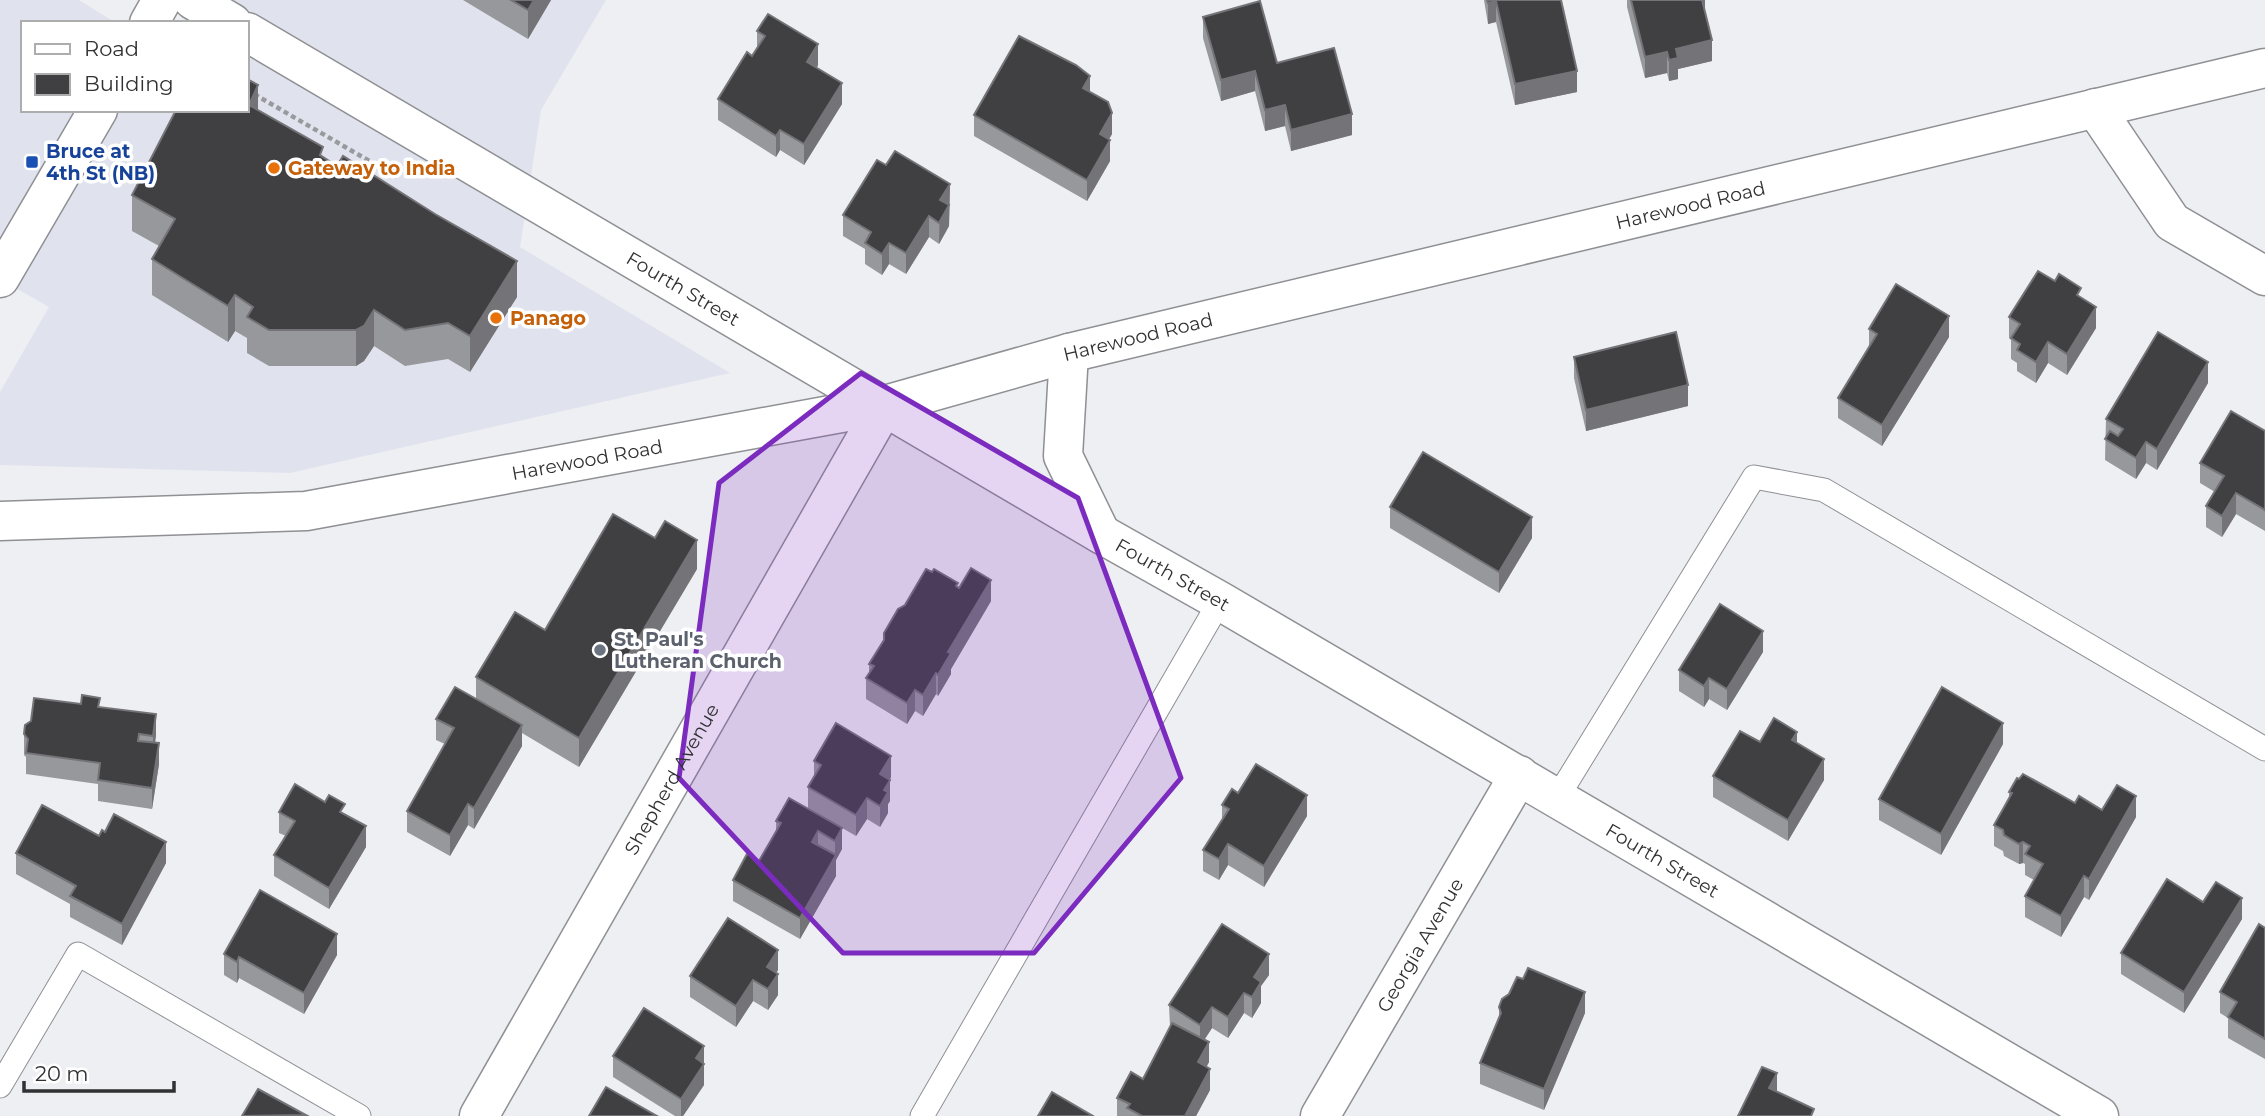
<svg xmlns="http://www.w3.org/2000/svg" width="2265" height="1116" font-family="Montserrat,sans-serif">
<rect width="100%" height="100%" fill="#eeeff3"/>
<polygon fill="#e0e3ee" points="0,0 79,0 116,23 23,23 23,110 247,110 247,23 230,0 606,0 541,110 520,247 730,373 290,473 0,465 0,392 49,307 0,279"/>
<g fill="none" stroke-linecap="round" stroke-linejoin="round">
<g stroke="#8f9094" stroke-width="25">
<g id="lane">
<polyline points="1557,798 1754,477 1824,490 2265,749"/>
<polyline points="0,1086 78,954 359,1116"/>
<polyline points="922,1116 1220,601"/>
</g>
</g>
<g stroke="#8f9094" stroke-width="41">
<g id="street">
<polyline points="2095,108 2172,222 2265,276"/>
<path id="s1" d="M0 521 306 511 885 405"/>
<path id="s2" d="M479 1116 885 405"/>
<path id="s3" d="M1320 1116 1519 775"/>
</g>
</g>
<g stroke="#8f9094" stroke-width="41">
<g id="secondary">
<polyline points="193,0 232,23"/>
<polyline points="149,23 162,0"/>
<path id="s4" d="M247 32 1101 534 1220 601 2099 1116"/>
<polyline points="0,278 98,110"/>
<polyline points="1069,353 1063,456 1101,534"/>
<path id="s5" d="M885 405 1069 353 2265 68"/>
</g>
</g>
<polyline stroke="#999a9d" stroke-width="4.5" stroke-dasharray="5 3.5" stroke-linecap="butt" points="247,90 397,177"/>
<use href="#lane" stroke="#fff" stroke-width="23"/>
<use href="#street" stroke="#fff" stroke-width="38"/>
<use href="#secondary" stroke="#fff" stroke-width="38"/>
</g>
<g fill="#97989b">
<polygon points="463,0 551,0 528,39"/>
<polygon points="1484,0 1561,0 1577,92 1515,105 1496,22 1488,24"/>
<polygon points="1627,0 1705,0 1705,13 1712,61 1678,69 1678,79 1669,81 1667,73 1645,78 1627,7"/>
<polygon points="1203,17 1277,63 1352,135 1291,151 1285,126 1265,131 1255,91 1221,101 1203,38"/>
<polygon points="757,31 818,65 817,68 842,104 804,165 780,150 776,157 718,120 718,99 752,56 757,47"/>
<polygon points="1090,92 1112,134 1109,139 1110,161 1087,201 974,136 974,115"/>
<polygon points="258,110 517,297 470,372 448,359 405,366 374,346 364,361 356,366 269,366 247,353 247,338 235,331 228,342 152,295 152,259 159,246 132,231 132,195"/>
<polygon points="886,165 950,184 949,226 939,244 929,237 906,274 889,264 882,275 865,264 865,249 843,236 843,215"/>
<polygon points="2081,298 2096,328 2067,375 2048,363 2036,383 2017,371 2017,363 2011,359 2011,340 2009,338 2009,317"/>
<polygon points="1869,329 1949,337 1882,446 1838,418 1838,398 1869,347"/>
<polygon points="1574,357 1688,406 1586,431 1574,378"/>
<polygon points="2208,383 2157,470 2146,463 2136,479 2105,460 2106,419"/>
<polygon points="2265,431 2265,531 2236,514 2222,537 2206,527 2206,506 2215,492 2200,483 2200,463"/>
<polygon points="1390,507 1532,538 1499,593 1390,528"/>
<polygon points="697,569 579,767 522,733 522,746 474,829 468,825 450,856 407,832 407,811 445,744 436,740 436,719 476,699 476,677 545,630"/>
<polygon points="958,587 991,601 951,669 951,674 938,696 936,694 923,716 915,711 907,724 866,699 866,678 869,673 869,664"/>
<polygon points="1763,652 1727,710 1709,699 1704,707 1679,691 1679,670"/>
<polygon points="100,707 156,735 155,743 159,764 152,809 98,801 98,784 26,774 26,757 24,755 24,734"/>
<polygon points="1760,742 1797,743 1824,780 1788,841 1713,797 1713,776"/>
<polygon points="2003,744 1941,855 1879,820 1879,799"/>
<polygon points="814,761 891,777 890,780 890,801 888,804 888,813 880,827 867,819 856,836 808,808 808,787 814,778"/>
<polygon points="2009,792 2075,803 2136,817 2089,900 2084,897 2061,937 2025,917 2025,896 2034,880 2025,875 2025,864 2023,863 2019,864 2004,856 2003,851 1994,846 1994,825 2009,798"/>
<polygon points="1238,793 1307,816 1264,887 1228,865 1219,880 1203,871 1203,850 1222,819 1222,805"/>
<polygon points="279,812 345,814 366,847 329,909 274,876 274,855 286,836 279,833"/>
<polygon points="776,821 842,828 842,849 836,860 836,876 800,939 733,901 733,880 759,861 776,831"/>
<polygon points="99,836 166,863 122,945 70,917 70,904 16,874 16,853"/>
<polygon points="2203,902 2242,919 2184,1013 2121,974 2121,953"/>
<polygon points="2265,928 2265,1059 2228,1038 2228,1018 2220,1013 2220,992"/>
<polygon points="224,954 337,955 304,1014 239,978 237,983 224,975"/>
<polygon points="778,970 776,973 778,995 768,1010 753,1001 736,1027 690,997 690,976"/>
<polygon points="1269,975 1261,986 1261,1003 1252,1018 1244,1013 1228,1038 1212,1028 1205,1039 1209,1062 1206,1067 1210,1090 1196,1116 1117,1116 1117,1098 1143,1079 1170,1027 1169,1005"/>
<polygon points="1499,1007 1585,1013 1544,1110 1480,1084 1480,1063 1499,1020"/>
<polygon points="704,1046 704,1085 683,1116 675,1116 613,1077 613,1056"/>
</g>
<g fill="#747478">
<polygon points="534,0 551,0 528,39 528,10"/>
<polygon points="1702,0 1705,0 1705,15"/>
<polygon points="1496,1 1496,22 1488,24 1488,3"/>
<polygon points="1712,40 1712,61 1678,69 1678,79 1669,81 1669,60 1676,49"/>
<polygon points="818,44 818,65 807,83 807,62"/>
<polygon points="1667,52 1667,73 1645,78 1645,57"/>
<polygon points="1255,71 1255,91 1221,101 1221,80"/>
<polygon points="1577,71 1577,92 1515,105 1515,84"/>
<polygon points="1090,76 1090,97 1083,88"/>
<polygon points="842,83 842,104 804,165 804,144"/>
<polygon points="258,85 258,121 249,105"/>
<polygon points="1285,105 1285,126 1265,131 1265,110"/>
<polygon points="1112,113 1112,134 1100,155 1100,134"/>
<polygon points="1352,114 1352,135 1291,151 1291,130"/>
<polygon points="780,130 780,150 776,157 776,136"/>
<polygon points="1110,140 1110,161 1087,201 1087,180"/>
<polygon points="950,184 949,226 939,244 940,200"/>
<polygon points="929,216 929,237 906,274 906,253"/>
<polygon points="889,243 889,264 882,275 882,254"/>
<polygon points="517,261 517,297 470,372 470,336"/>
<polygon points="235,295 235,331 228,342 228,306"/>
<polygon points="2096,307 2096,328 2067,375 2067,354"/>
<polygon points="374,310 374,346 364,361 356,366 356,330"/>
<polygon points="1949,316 1949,337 1882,446 1882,425"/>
<polygon points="2048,342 2048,363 2036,383 2036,362"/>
<polygon points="2208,362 2208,383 2157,470 2157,449"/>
<polygon points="1688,385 1688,406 1586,431 1586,410"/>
<polygon points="2146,442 2146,463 2136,479 2136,458"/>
<polygon points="2236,493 2236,514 2222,537 2222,516"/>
<polygon points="1532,517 1532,538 1499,593 1499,572"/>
<polygon points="697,540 697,569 579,767 579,738"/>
<polygon points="991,580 991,601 951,669 951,674 938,696 938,675 948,652"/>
<polygon points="1763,631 1763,652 1727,710 1727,689"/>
<polygon points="936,673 936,694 923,716 923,695"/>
<polygon points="1709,678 1709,699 1704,707 1704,686"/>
<polygon points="915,690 915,711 907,724 907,703"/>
<polygon points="156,714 156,735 153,757 153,736"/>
<polygon points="2003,723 2003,744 1941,855 1941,834"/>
<polygon points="522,725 522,746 474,829 474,808"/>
<polygon points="1797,732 1797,753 1792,740"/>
<polygon points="159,743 159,764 152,809 152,788"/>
<polygon points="891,756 891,777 880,795 880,774"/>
<polygon points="1824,759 1824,780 1788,841 1788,820"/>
<polygon points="890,780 890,801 888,804 888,813 880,827 880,806 884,790"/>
<polygon points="1307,795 1307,816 1264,887 1264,866"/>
<polygon points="2136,796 2136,817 2089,900 2089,879"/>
<polygon points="867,798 867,819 856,836 856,815"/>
<polygon points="468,804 468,825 450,856 450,835"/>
<polygon points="366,826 366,847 329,909 329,888"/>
<polygon points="842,828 842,849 836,860 836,876 800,939 800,918 835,858 835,841"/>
<polygon points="818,831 818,852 812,842"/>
<polygon points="166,842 166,863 122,945 122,924"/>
<polygon points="2023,842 2023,863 2019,864 2019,844"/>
<polygon points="1228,844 1228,865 1219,880 1219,859"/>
<polygon points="2084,876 2084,897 2061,937 2061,916"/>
<polygon points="2242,898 2242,919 2184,1013 2184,992"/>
<polygon points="337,934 337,955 304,1014 304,993"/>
<polygon points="778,950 778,970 767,988 767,967"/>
<polygon points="1269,954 1269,975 1261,986 1261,1003 1252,1018 1252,997 1254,977"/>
<polygon points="239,957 239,978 237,983 237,962"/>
<polygon points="778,974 778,995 768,1010 768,989"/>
<polygon points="753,980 753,1001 736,1027 736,1006"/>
<polygon points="1585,992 1585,1013 1544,1110 1544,1089"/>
<polygon points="1244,993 1244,1013 1228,1038 1228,1017"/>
<polygon points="1212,1007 1212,1028 1200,1046 1200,1025"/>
<polygon points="1209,1042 1209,1062 1198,1083 1198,1062"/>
<polygon points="704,1046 704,1085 683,1116 681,1116 681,1099 696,1058"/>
<polygon points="1210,1069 1210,1090 1196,1116 1185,1116"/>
<polygon points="1777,1073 1777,1094 1769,1088"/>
</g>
<g fill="#404043" stroke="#747478" stroke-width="2">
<polygon points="511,0 534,0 528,10"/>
<polygon points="1487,0 1561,0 1577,71 1515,84 1496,1 1488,3"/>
<polygon points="1631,0 1702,0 1712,40 1676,49 1678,58 1669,60 1667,52 1645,57"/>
<polygon points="1260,1 1277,63 1334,48 1352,114 1291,130 1285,105 1265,110 1255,71 1221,80 1203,17"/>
<polygon points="768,14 818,44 807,62 842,83 804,144 780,130 776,136 718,99 747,52 752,56 765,36 757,31"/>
<polygon points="1019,36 1076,65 1090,76 1083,88 1108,102 1112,113 1100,134 1110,140 1087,180 974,115"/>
<polygon points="247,79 258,85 249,105 323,147 320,155 337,166 343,156 435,214 517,261 470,336 448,323 405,330 374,310 364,326 356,330 269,330 247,317 253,307 235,295 228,306 152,259 175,219 132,195 176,110 247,110"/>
<polygon points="895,151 950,184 940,200 949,205 939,223 929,216 906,253 889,243 882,254 865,243 871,232 843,215 877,160 886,165"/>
<polygon points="2038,271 2055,281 2059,274 2064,277 2081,288 2077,295 2096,307 2067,354 2048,342 2036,362 2017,350 2020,344 2011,338 2020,324 2009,317"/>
<polygon points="1896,284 1949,316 1882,425 1838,398 1877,334 1869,329"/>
<polygon points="1676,332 1688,385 1586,410 1574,357"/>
<polygon points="2158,332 2208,362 2157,449 2146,442 2136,458 2105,439 2110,431 2118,436 2123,429 2106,419"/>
<polygon points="2231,411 2265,431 2265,510 2236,493 2222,516 2206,506 2224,476 2200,463"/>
<polygon points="1423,452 1532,517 1499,572 1390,507"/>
<polygon points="613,514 655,538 665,521 697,540 579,738 476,677 515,612 545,630"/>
<polygon points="971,568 991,580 948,652 951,653 938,675 936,673 923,695 915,690 907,703 866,678 874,666 869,664 884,640 884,633 898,609 905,605 926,569 932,572 934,569 958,583 956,586 959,588"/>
<polygon points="1720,604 1763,631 1727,689 1709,678 1704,686 1679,670"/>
<polygon points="455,687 522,725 474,808 468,804 450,835 407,811 454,728 436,719"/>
<polygon points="1942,687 2003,723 1941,834 1879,799"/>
<polygon points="82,695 100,698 98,707 156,714 153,736 139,734 138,741 159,743 152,788 98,780 100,763 26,753 28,739 24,734 25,725 31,721 34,698 81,704"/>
<polygon points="1774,718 1797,732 1792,740 1824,759 1788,820 1713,776 1740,731 1760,742"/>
<polygon points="836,723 891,756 880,774 890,780 884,790 888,792 880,806 867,798 856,815 808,787 821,765 814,761"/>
<polygon points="1256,764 1307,795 1264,866 1228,844 1219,859 1203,850 1229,809 1222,805 1232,789 1238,793"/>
<polygon points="2023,774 2075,803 2079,796 2102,810 2117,785 2136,796 2089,879 2084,876 2061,916 2025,896 2043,864 2025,854 2030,846 2023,842 2019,844 2004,835 2003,830 1994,825 2012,793 2009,792 2017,778 2019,779"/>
<polygon points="295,784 325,802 329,795 345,804 340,812 366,826 329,888 274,855 295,821 279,812"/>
<polygon points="789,798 842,828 835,841 818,831 812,842 836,855 800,918 733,880 747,854 759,861 781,823 776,821"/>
<polygon points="42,805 99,836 102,830 105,832 114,814 166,842 122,924 70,896 76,886 16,853"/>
<polygon points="2167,879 2203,902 2216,882 2242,898 2184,992 2121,953"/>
<polygon points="260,890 337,934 304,993 239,957 237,962 224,954"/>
<polygon points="728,918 778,950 767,967 778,974 768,989 753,980 736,1006 690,976"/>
<polygon points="1222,924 1269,954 1254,977 1261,982 1252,997 1244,993 1228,1017 1212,1007 1200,1025 1169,1005"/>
<polygon points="2259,924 2265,928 2265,1039 2228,1017 2237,1002 2220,992"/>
<polygon points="1528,968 1585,992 1544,1089 1480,1063 1501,1013 1499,1007 1502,999 1509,994 1517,977 1523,979"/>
<polygon points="644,1008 704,1046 696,1058 704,1064 681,1099 613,1056"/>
<polygon points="1172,1023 1209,1042 1198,1062 1210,1069 1185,1116 1142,1116 1127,1108 1130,1104 1117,1098 1131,1072 1143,1079"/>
<polygon points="1762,1067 1777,1073 1769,1088 1814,1109 1811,1116 1738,1116"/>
<polygon points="606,1087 657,1116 589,1116"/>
<polygon points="258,1089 306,1115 242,1116"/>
<polygon points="1052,1092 1093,1116 1038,1116"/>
</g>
<path fill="#7b2cbf" fill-opacity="0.2" stroke="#7b2cbf" stroke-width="5" stroke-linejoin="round" d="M861 373 1078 498 1181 778 1034 953H843L679 778 719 483Z"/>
<rect fill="#1a4fb4" stroke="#fff" stroke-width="2.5" x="25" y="155" width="14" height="14" rx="3.5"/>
<g fill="#e8710a" stroke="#fff" stroke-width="2.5">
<circle cx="274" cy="168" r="7"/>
<circle cx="496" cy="318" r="7"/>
</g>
<circle fill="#6b7280" stroke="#fff" stroke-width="2.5" cx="600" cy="650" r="7"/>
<g text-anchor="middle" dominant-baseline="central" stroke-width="7" stroke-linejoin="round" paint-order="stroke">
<g font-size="19" font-weight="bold" fill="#164399" stroke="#fff" text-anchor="start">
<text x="46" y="151">Bruce at<tspan x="46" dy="22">4th St (NB)</tspan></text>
</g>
<g font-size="19" font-weight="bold" fill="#c56008" stroke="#fff" text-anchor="start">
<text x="288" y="168">Gateway to India</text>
<text x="510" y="318">Panago</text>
</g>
<g font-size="19" fill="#313133" stroke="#fff">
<text stroke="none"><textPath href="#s5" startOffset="830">Harewood Road</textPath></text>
<text stroke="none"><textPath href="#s4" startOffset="506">Fourth Street</textPath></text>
<text stroke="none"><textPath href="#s5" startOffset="262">Harewood Road</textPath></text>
<text stroke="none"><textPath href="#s1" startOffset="592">Harewood Road</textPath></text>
<text stroke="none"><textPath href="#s4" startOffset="1073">Fourth Street</textPath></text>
<text stroke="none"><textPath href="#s2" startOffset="388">Shepherd Avenue</textPath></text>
<text stroke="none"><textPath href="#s4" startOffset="1640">Fourth Street</textPath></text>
<text stroke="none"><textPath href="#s3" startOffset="198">Georgia Avenue</textPath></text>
</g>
<g font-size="19" font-weight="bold" fill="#5b616d" stroke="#fff" text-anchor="start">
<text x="614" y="639">St. Paul's<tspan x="614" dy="22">Lutheran Church</tspan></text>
</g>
</g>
<rect x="21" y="21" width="228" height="91" fill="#ffffff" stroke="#adadad" stroke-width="2"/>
<rect x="35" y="44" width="35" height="10" fill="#ffffff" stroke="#adadad" stroke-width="2"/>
<text x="84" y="56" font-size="21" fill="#313133">Road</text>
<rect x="35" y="74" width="35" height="21" fill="#404043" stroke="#adadad" stroke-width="2"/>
<text x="84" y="91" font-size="21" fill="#313133">Building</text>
<path d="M24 1081v10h150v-10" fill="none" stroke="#313133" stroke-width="3.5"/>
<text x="35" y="1081" font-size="21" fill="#313133" stroke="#ffffff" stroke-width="5" paint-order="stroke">20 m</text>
</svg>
